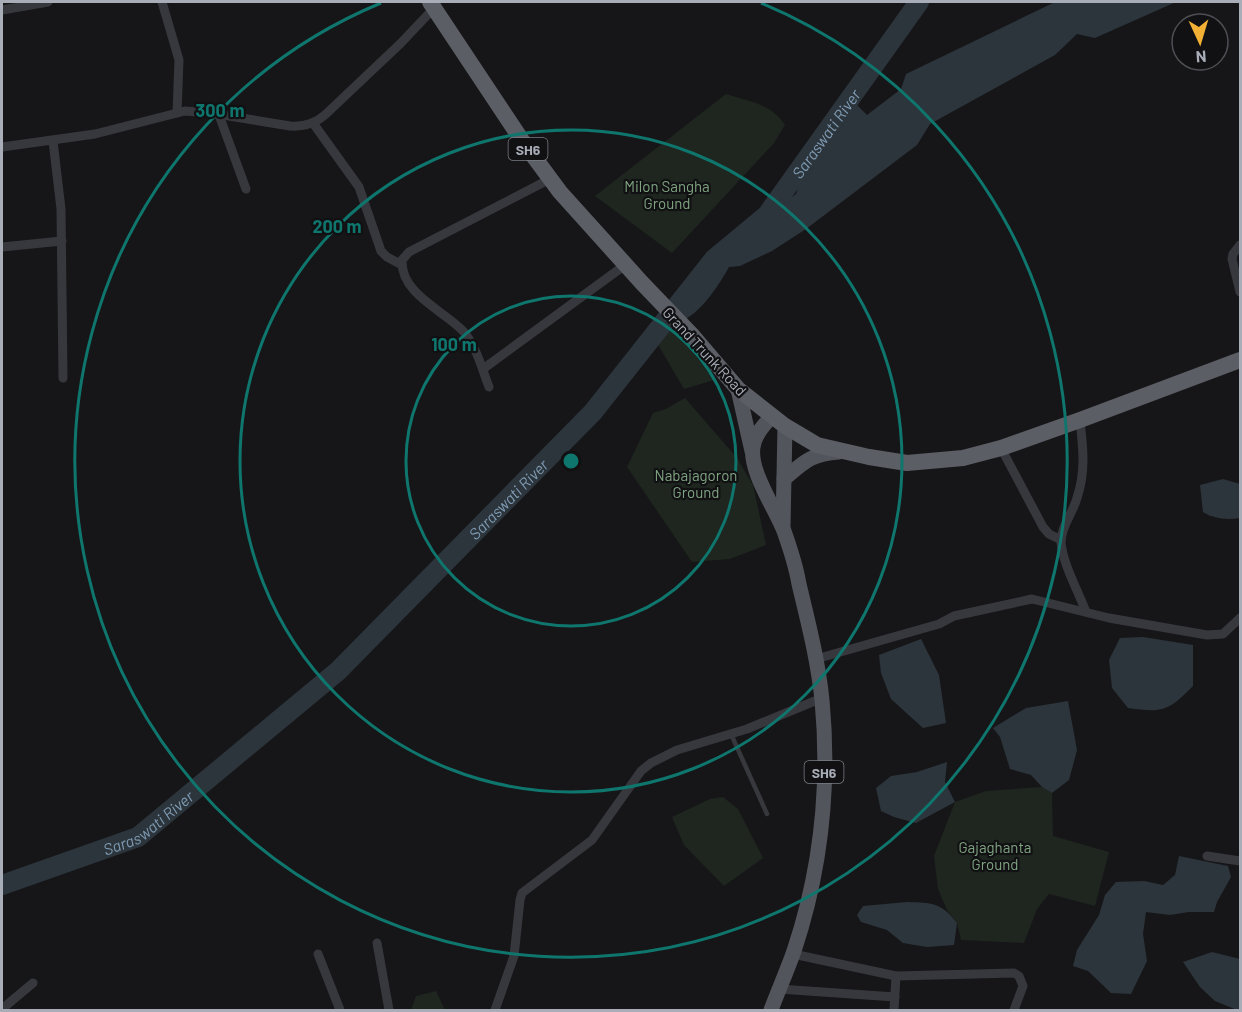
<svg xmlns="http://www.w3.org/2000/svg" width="1242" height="1012" font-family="Barlow,sans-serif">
<rect width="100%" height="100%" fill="#161618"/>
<g fill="#1e261f">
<path d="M726 94C748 101 772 104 785 125L774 143 672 253 595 196Z"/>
<polygon points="676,330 714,380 684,389 653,336"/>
<polygon points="685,398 737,458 753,485 766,545 730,559 692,562 627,467 653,413 666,409"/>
<polygon points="1042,787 1052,793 1053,836 1109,852 1095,906 1049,894 1037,909 1024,943 961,940 957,923 947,910 938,889 934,856 955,802 986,791"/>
<polygon points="723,797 738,809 763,858 724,886 684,845 672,817 710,799"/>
<polygon points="436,991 445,1010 411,1010 416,996"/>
</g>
<g fill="#2c353c">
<path d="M1055 2H1176L1095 38 1077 34 1055 55 930 124 917 145 806 229 772 251 740 266 729 267C719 285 704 308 686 319L675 308 714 259 767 215 796 194 809 155 850 98 867 115 901 89 906 74Z"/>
<path d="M1223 479 1240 484V518C1228 520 1214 519 1203 512L1200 485Z"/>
<path d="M1143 637 1193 645V686C1168 711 1163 713 1128 708L1112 688 1109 660 1120 638Z"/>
<polygon points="921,639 939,675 946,723 923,728 891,699 881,673 879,655"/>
<polygon points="1068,701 1077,750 1069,780 1052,793 1042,787 1031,775 1010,769 1000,737 993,728 1026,708"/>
<polygon points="947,762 945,782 955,802 916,823 894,817 881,811 876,788 891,776 917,772"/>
<polygon points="1179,856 1228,866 1231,877 1217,902 1214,912 1189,912 1170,915 1146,912 1143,934 1147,961 1131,994 1111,993 1088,971 1073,966 1077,950 1099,915 1105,895 1116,882 1144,881 1163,885 1175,875"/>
<path d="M907 902C932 903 941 902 957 923L954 945 927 947 903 943 887 930 861 922 857 915 863 906Z"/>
<polygon points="1212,952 1240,959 1240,1008 1237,1010 1215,1001 1200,987 1183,962"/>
</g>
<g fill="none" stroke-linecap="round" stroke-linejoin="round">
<path stroke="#2c353c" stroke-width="20" id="s1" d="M2 885 138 837 338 671 593 412 714 259 767 215 919 2"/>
<polyline stroke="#37383d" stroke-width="4.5" points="731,734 767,814"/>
<g stroke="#37383d" stroke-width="9">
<polyline points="162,2 179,60 177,113"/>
<polyline points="2,10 48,2"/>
<polyline points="219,115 246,189"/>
<polyline points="313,123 359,187 381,251 387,257 402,265"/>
<polyline points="53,141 61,209 63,378"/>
<path d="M2 147 95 134 185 111 211 113 290 126C304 127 315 124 326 114L401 43 434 8"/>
<polyline points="1240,245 1233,254 1232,259 1240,292"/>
<polyline points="2,247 62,241"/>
<polyline points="483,369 625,265"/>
<path d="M489 387C482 369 477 348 464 332 444 310 401 295 402 260L409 252 550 179"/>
<path d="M1080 420C1083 448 1086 471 1077 498 1073 513 1061 526 1061 542 1062 562 1079 593 1086 612"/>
<polyline points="1001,448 1043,527 1049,534 1061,540"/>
<polyline points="816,659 939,624 954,616 1032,599 1109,618 1207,635 1223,634 1240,618"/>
<polyline points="1207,856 1240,861"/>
<polyline points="377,943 389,1010"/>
<polyline points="318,954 340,1010"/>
<polyline points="793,954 896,976 1014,973 1019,976 1023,986 1014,1010"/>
<polyline points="779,989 895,997"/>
<polyline points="2,1009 33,983"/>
<polyline points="495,1010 514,956 520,900 522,893 592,840 641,771 651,763 677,750 747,729 822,698"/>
<polyline points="894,1010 896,976"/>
</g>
<g stroke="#53555c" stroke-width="15">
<polyline points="738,389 752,451"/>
<path d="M784 479C805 461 811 454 839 452"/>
<polyline points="783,527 785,426"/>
<path d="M771 1010C778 991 787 971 794 951 821 870 830 785 822 700 818 660 808 622 799 584 796 566 790 548 784 531 775 508 749 471 753 447 755 434 764 425 772 416"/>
</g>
<polyline stroke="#5b5e65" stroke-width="16" points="430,2 523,142 560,192 642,283 691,334 738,389 785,426 817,445 869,457 907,463 963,458 1001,448 1080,420 1240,360"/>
</g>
<g fill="none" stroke="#0f766e" stroke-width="3">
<circle cx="571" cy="461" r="165"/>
<circle cx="571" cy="461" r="331"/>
<path d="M761 3A496 496 0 1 1 381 3"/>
</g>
<g text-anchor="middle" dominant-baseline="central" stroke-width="4.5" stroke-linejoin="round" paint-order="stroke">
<g fill="#111113" stroke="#7b7e86" stroke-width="1.5">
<rect x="508.5" y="138" width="39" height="22" rx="4.5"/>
<rect x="804.5" y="761" width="39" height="22" rx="4.5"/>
</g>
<g font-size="14" font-weight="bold" fill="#a8adb8">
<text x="528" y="149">SH6</text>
<text x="824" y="772">SH6</text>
</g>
<g font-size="15" fill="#7fa381" stroke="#111113">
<text x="667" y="186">Milon Sangha<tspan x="667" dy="17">Ground</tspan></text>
<text x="696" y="475">Nabajagoron<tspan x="696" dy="17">Ground</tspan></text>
<text x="995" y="847">Gajaghanta<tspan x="995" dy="17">Ground</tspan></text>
</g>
<g font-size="15" fill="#a8adb8" stroke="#111113">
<text transform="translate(705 351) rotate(47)">Grand Trunk Road</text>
</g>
<g font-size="16" font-style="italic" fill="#7f9bb3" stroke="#111113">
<text stroke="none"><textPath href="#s1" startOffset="1132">Saraswati River</textPath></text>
<text stroke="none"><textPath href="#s1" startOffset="646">Saraswati River</textPath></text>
<text stroke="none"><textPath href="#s1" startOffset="160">Saraswati River</textPath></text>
</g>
</g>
<circle cx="571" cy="461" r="9" fill="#0f766e" stroke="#111113" stroke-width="3"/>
<g font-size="18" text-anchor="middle" font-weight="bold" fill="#0f766e" stroke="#111113" stroke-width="4.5" stroke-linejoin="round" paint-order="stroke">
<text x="220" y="117">300 m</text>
<text x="337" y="233">200 m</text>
<text x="454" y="351">100 m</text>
</g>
<rect width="1242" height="1012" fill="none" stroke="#a8adb8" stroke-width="6"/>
<g transform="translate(1200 42) rotate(176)"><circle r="28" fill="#111113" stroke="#4d4f55" stroke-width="1.5"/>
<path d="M0-4.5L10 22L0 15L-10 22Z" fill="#f2b134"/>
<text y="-9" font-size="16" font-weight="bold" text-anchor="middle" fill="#a8adb8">N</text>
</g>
</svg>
